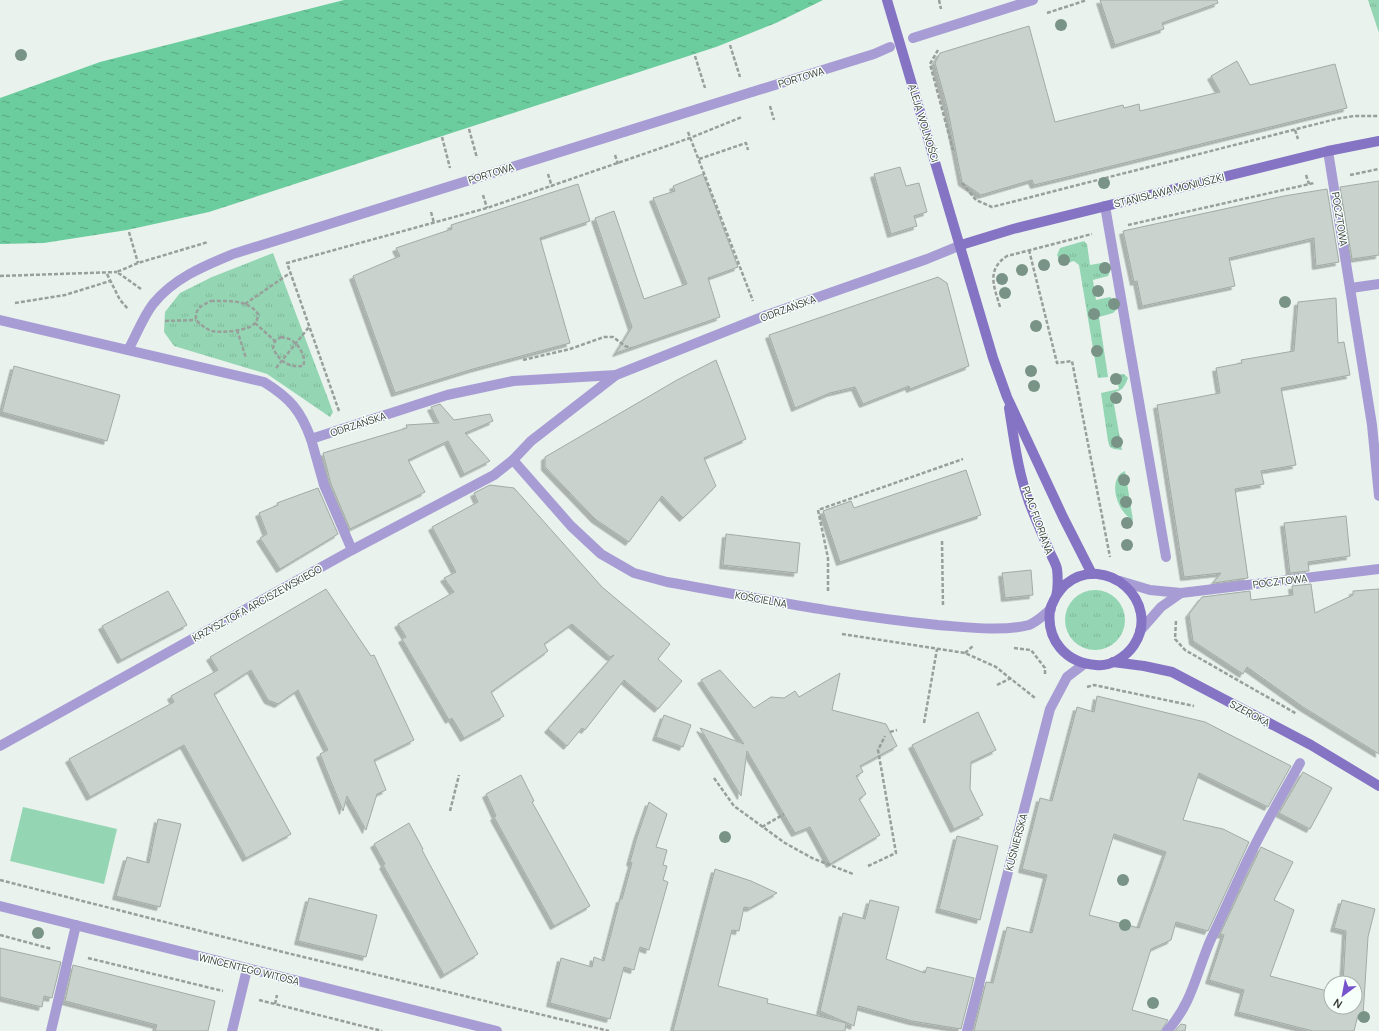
<svg xmlns="http://www.w3.org/2000/svg" width="1379" height="1031" font-family="Manrope,sans-serif">
<defs>
<pattern id="grass-tufts" width="24" height="20" patternUnits="userSpaceOnUse"><rect width="24" height="20" fill="#94d6b3"/><path d="M3 7l-1-3M5 7V3M7 7l1-3M15 17l-1-3M17 17v-4M19 17l1-3" fill="none" stroke="#80b89b"/></pattern>
<pattern id="water-ripples" width="26" height="14" patternUnits="userSpaceOnUse"><rect width="26" height="14" fill="#6bcd9d"/><path d="M2 4q2-2 4 0t4 0M15 11q2-2 4 0t4 0" fill="none" stroke="#59a781"/></pattern>
<filter id="shadow"><feDropShadow dx="-3.5" dy="3.5" stdDeviation="0" flood-color="#0004"/></filter>
</defs>
<rect width="100%" height="100%" fill="#e9f2ed"/>
<g fill="url(#grass-tufts)">
<polygon points="1368,0 1379,0 1379,33"/>
<polygon points="1084,241 1087,244 1090,265 1107,262 1110,271 1108,276 1093,280 1096,300 1110,297 1115,302 1117,309 1113,313 1099,317 1108,377 1098,378 1079,265 1074,261 1064,264 1060,262 1057,255 1060,248"/>
<polygon points="273,253 333,412 330,417 267,374 174,346 164,332 165,312 180,293 212,277"/>
<path d="M1124 374 1128 378C1124 388 1123 390 1112 393L1122 450 1114 449 1110 447 1108 441 1101 393 1119 389 1116 375Z"/>
<path d="M1125 471 1133 520C1116 512 1107 478 1125 471Z"/>
<circle cx="1095" cy="620" r="30"/>
</g>
<polygon fill="#94d6b3" points="23,807 117,829 104,884 10,861"/>
<polygon fill="url(#water-ripples)" points="344,0 823,0 776,23 716,47 209,212 127,230 44,243 0,244 0,98 100,62"/>
<g fill="#c9d2cd" stroke="#a2aba6" fill-rule="evenodd" filter="url(#shadow)">
<polygon points="1100,0 1217,0 1218,3 1162,23 1164,29 1115,45"/>
<polygon points="1029,26 1055,122 1123,105 1124,108 1139,104 1140,111 1220,92 1211,76 1237,61 1250,85 1335,64 1347,108 1067,177 1034,185 1032,180 981,195 962,182 947,106 935,63 940,53"/>
<polygon points="900,167 906,186 919,183 927,212 914,216 917,226 891,234 874,174"/>
<polygon points="703,174 738,267 708,278 720,317 616,353 632,327 595,218 614,211 644,299 687,284 653,198 675,191 673,186"/>
<polygon points="1379,181 1379,255 1352,259 1340,187"/>
<polygon points="578,184 590,221 540,238 570,343 473,369 395,393 353,276 400,256 396,248 452,229 451,225"/>
<polygon points="1327,189 1339,262 1316,266 1314,238 1229,258 1235,286 1142,306 1137,281 1134,282 1123,231 1284,196"/>
<polygon points="938,277 947,283 969,366 910,389 909,386 863,404 855,387 830,393 795,408 769,335"/>
<polygon points="1336,298 1338,343 1344,342 1350,375 1281,388 1296,465 1261,471 1264,484 1235,489 1248,578 1213,583 1221,573 1184,577 1157,405 1220,393 1216,368 1242,363 1241,360 1294,351 1298,302"/>
<polygon points="716,360 746,439 704,458 716,486 683,518 662,496 629,542 595,519 545,467 545,457 677,380"/>
<polygon points="14,366 120,395 107,441 2,412"/>
<polygon points="440,404 454,420 490,414 493,421 465,433 490,461 464,474 448,441 408,460 425,492 350,529 331,484 323,453 407,428 406,425 439,423 431,407"/>
<polygon points="966,470 981,515 840,562 823,511 851,501 854,508"/>
<polygon points="490,485 514,488 602,587 670,644 658,659 682,681 658,709 624,680 585,730 582,728 567,746 548,729 614,655 610,657 572,624 544,644 548,651 491,692 504,716 464,738 452,718 449,720 402,639 406,637 398,624 454,592 444,578 456,572 432,527 478,502 474,493"/>
<polygon points="318,488 338,534 280,569 260,538 267,534 259,513 278,505 277,503"/>
<polygon points="1346,516 1350,556 1308,562 1309,571 1290,573 1284,523"/>
<polygon points="726,534 800,543 797,573 723,565"/>
<polygon points="1031,570 1033,595 1005,598 1002,573"/>
<polygon points="1311,584 1315,613 1353,595 1353,591 1379,589 1379,754 1303,707 1247,667 1243,674 1193,641 1189,614 1202,597 1250,591 1251,600 1293,595 1292,586"/>
<polygon points="326,589 371,656 374,655 414,740 374,760 386,790 377,794 366,830 347,796 343,811 320,754 328,750 298,690 278,704 268,700 251,670 214,694 291,834 246,858 184,745 90,797 69,759 174,702 171,696 218,670 210,657"/>
<polygon points="168,591 187,625 121,660 102,626"/>
<polygon points="720,670 754,708 771,697 784,698 795,691 799,697 840,673 832,710 886,724 897,746 860,766 863,772 856,776 866,794 859,799 880,835 830,864 810,827 795,833 747,751 741,796 700,728 744,744 701,680"/>
<path d="M1097 696 1205 722 1291 766 1268 807 1199 773 1183 820 1223 829 1249 842 1208 931 1176 922 1171 940 1151 949 1132 1010 1168 1020 1161 1031H974L986 982 993 983 1007 927 1032 933 1047 875 1022 869 1040 798 1052 801 1077 707 1094 712ZM1114 834 1166 852 1139 928 1089 915Z"/>
<polygon points="978,712 996,750 971,762 970,789 983,815 954,829 912,745"/>
<polygon points="664,715 691,725 683,747 656,737"/>
<polygon points="1303,772 1332,788 1310,829 1279,813"/>
<polygon points="521,775 534,801 532,802 590,906 554,926 494,817 496,816 486,794"/>
<polygon points="649,802 667,814 656,847 667,850 663,865 667,866 663,880 668,882 649,950 640,947 634,970 624,967 610,1019 550,1003 561,958 592,967 594,957 604,961 620,899 622,899 632,863 630,862 637,837"/>
<polygon points="158,819 181,824 160,907 116,896 127,857 149,863"/>
<polygon points="409,823 423,849 422,850 478,954 444,975 383,865 385,864 374,844"/>
<polygon points="957,836 998,846 980,920 939,909"/>
<polygon points="1261,847 1293,862 1274,900 1294,910 1270,976 1331,992 1331,1007 1355,1007 1355,983 1343,983 1346,931 1334,928 1342,900 1375,909 1368,937 1363,1016 1358,1015 1354,1031 1313,1031 1238,1012 1244,990 1209,980 1224,935 1220,934"/>
<polygon points="715,869 751,881 777,893 750,908 744,907 739,931 732,930 718,986 768,999 767,1003 846,1023 845,1031 673,1031"/>
<polygon points="309,898 377,915 366,957 298,941"/>
<polygon points="870,900 899,907 886,959 925,973 927,967 974,978 961,1029 912,1021 858,1006 854,1026 820,1011 843,913 865,919"/>
<polygon points="0,948 61,962 52,998 44,996 42,1007 0,997"/>
<polygon points="73,965 215,1001 208,1031 155,1031 157,1025 65,1001"/>
<polygon points="1181,1024 1186,1025 1185,1031 1175,1031"/>
</g>
<g fill="none" stroke-linecap="round" stroke-linejoin="round">
<g stroke="#999f9b" stroke-width="2.5" stroke-dasharray="4 2" stroke-linecap="butt">
<polyline points="939,0 941,9"/>
<polyline points="1047,13 1087,0"/>
<polyline points="730,45 740,77"/>
<polyline points="938,50 930,64 953,150"/>
<polyline points="695,56 705,88"/>
<polyline points="770,106 774,120"/>
<polyline points="469,129 477,158"/>
<polyline points="1295,130 1298,139"/>
<polyline points="688,132 753,301"/>
<polyline points="442,137 450,168"/>
<polyline points="615,155 618,164"/>
<polyline points="699,159 746,143 748,150"/>
<polyline points="548,174 552,187"/>
<polyline points="1306,175 1309,184"/>
<polyline points="1350,175 1379,169"/>
<polyline points="962,183 976,200 992,207 1336,119 1354,116 1379,116"/>
<polyline points="483,195 487,208"/>
<polyline points="431,212 434,223"/>
<polyline points="1128,225 1314,183"/>
<polyline points="129,232 138,263"/>
<polyline points="1029,250 1057,363 1072,361 1110,557"/>
<polyline points="107,274 120,300 128,309"/>
<polyline points="0,276 117,272"/>
<polyline points="141,289 117,272 138,263 208,242"/>
<path d="M211 301C227 301 248 299 258 314 258 317 257 321 255 323 249 331 221 333 212 331 206 329 201 325 196 320 195 308 201 306 211 301Z"/>
<polyline points="15,303 65,295 110,281"/>
<polyline points="245,304 290,273"/>
<path d="M1000 307C994 286 986 270 1007 256L1092 234"/>
<polyline points="165,321 196,320"/>
<polyline points="255,323 275,341"/>
<polyline points="237,330 246,358"/>
<path d="M281 337C284 338 288 338 291 340 299 344 307 358 303 366 289 368 279 361 273 348L275 341Z"/>
<polyline points="523,360 570,349 604,337 613,337 625,346 631,348"/>
<polyline points="276,368 309,327"/>
<polyline points="339,411 287,263 487,208 690,138 742,117"/>
<polyline points="942,541 943,607"/>
<polyline points="828,591 828,558 818,510 963,459"/>
<polyline points="1176,621 1175,639 1185,650 1297,714"/>
<polyline points="842,634 965,653 996,667 1035,698"/>
<polyline points="1014,648 1031,650 1045,668 1045,676"/>
<polyline points="965,653 973,646"/>
<polyline points="997,685 1011,678"/>
<polyline points="1087,687 1094,685 1194,706"/>
<polyline points="924,723 937,649"/>
<polyline points="890,732 897,730"/>
<polyline points="714,778 734,806 785,843 812,858 853,874"/>
<polyline points="450,811 459,775"/>
<polyline points="762,827 784,814"/>
<polyline points="868,866 896,853 878,750 885,736"/>
<polyline points="0,880 287,953 609,1031"/>
<polyline points="0,935 52,949"/>
<polyline points="88,958 223,991"/>
<polyline points="259,1000 382,1031"/>
<polyline points="275,1004 277,995"/>
</g>
<g stroke="#a79dd4" stroke-width="10">
<polyline points="1105,206 1166,557"/>
<polyline points="311,439 324,485 352,550"/>
<polyline points="51,1031 76,925"/>
</g>
<g stroke="#a79dd4" stroke-width="10">
<polyline points="913,38 1033,0"/>
<polyline points="1328,151 1372,425 1379,496"/>
<polyline points="1351,288 1379,284"/>
<path d="M0 320 264 382C290 398 301 411 311 439L447 395 513 381 616 375"/>
<path d="M128 350C136 336 143 317 153 304 174 278 204 266 233 254L874 54 890 47"/>
<path d="M513 460 571 526 601 554 634 573 667 582C757 598 847 616 938 625 965 627 1002 632 1029 625 1037 622 1044 615 1051 609"/>
<polyline points="1120,581 1150,590 1181,593 1379,569"/>
<polyline points="1140,631 1161,607 1181,593"/>
<polyline points="0,746 352,550 494,475 513,460 531,441 616,375 767,315 927,259 961,245"/>
<polyline points="0,906 497,1031"/>
<polyline points="232,1031 247,969"/>
<polyline points="967,1031 1050,709 1067,677 1084,664"/>
<path d="M1167 1031C1193 1002 1196 973 1211 939 1226 908 1239 876 1255 845 1269 817 1285 790 1300 763"/>
</g>
<g stroke="#8573c4" stroke-width="10">
<polyline points="887,0 993,358 1007,397 1063,517 1092,574"/>
<polyline points="961,245 1013,229 1328,151 1379,141"/>
<path d="M1009 408C1014 439 1018 472 1029 502 1035 518 1042 534 1049 550 1051 556 1056 563 1057 569 1058 576 1058 590 1056 596 1054 601 1051 605 1050 610 1046 640 1066 663 1096 665 1110 667 1126 657 1134 645 1162 602 1106 552 1066 584 1062 587 1059 592 1056 596"/>
<polyline points="1113,662 1144,666 1172,672 1311,745 1379,786"/>
</g>
</g>
<g fill="#799487">
<circle cx="1061" cy="25" r="6"/>
<circle cx="21" cy="55" r="6"/>
<circle cx="1104" cy="183" r="6"/>
<circle cx="1064" cy="260" r="6"/>
<circle cx="1044" cy="265" r="6"/>
<circle cx="1105" cy="268" r="6"/>
<circle cx="1022" cy="270" r="6"/>
<circle cx="1002" cy="279" r="6"/>
<circle cx="1098" cy="291" r="6"/>
<circle cx="1005" cy="293" r="6"/>
<circle cx="1285" cy="302" r="6"/>
<circle cx="1114" cy="304" r="6"/>
<circle cx="1094" cy="314" r="6"/>
<circle cx="1036" cy="326" r="6"/>
<circle cx="1097" cy="351" r="6"/>
<circle cx="1031" cy="371" r="6"/>
<circle cx="1116" cy="379" r="6"/>
<circle cx="1034" cy="386" r="6"/>
<circle cx="1116" cy="398" r="6"/>
<circle cx="1117" cy="442" r="6"/>
<circle cx="1124" cy="480" r="6"/>
<circle cx="1126" cy="502" r="6"/>
<circle cx="1127" cy="523" r="6"/>
<circle cx="1127" cy="545" r="6"/>
<circle cx="725" cy="837" r="6"/>
<circle cx="1123" cy="880" r="6"/>
<circle cx="1125" cy="925" r="6"/>
<circle cx="38" cy="933" r="6"/>
<circle cx="1153" cy="1003" r="6"/>
<circle cx="1364" cy="1017" r="6"/>
</g>
<g text-anchor="middle" dominant-baseline="central" stroke-width="3" stroke-linejoin="round" paint-order="stroke">
<g font-size="10" fill="#363937" stroke="#f7fffb">
<text transform="translate(801 77) rotate(-17)">PORTOWA</text>
<text transform="translate(924 123) rotate(73)">ALEJA WOLNOŚCI</text>
<text transform="translate(491 173) rotate(-17)">PORTOWA</text>
<text transform="translate(1169 190) rotate(-14)">STANISŁAWA MONIUSZKI</text>
<text transform="translate(1340 219) rotate(81)">POCZTOWA</text>
<text transform="translate(788 308) rotate(-20)">ODRZAŃSKA</text>
<text transform="translate(358 424) rotate(-18)">ODRZAŃSKA</text>
<text transform="translate(1038 520) rotate(70)">PLAC FLORIANA</text>
<text transform="translate(1280 581) rotate(-7)">POCZTOWA</text>
<text transform="translate(761 599) rotate(10)">KOŚCIELNA</text>
<text transform="translate(257 603) rotate(-29)">KRZYSZTOFA ARCISZEWSKIEGO</text>
<text transform="translate(1250 713) rotate(28)">SZEROKA</text>
<text transform="translate(1016 842) rotate(-75)">KUŚNIERSKA</text>
<text transform="translate(249 969) rotate(14)">WINCENTEGO WITOSA</text>
</g>
</g>
<g transform="translate(1343 995) rotate(212)"><circle r="19" fill="#f7fffb" stroke="#aab0ad"/>
<path d="M0-3L7 15L0 10L-7 15Z" fill="#7653cc"/>
<text y="-6" font-size="11" font-weight="bold" text-anchor="middle" fill="#363937">N</text>
</g>
</svg>
